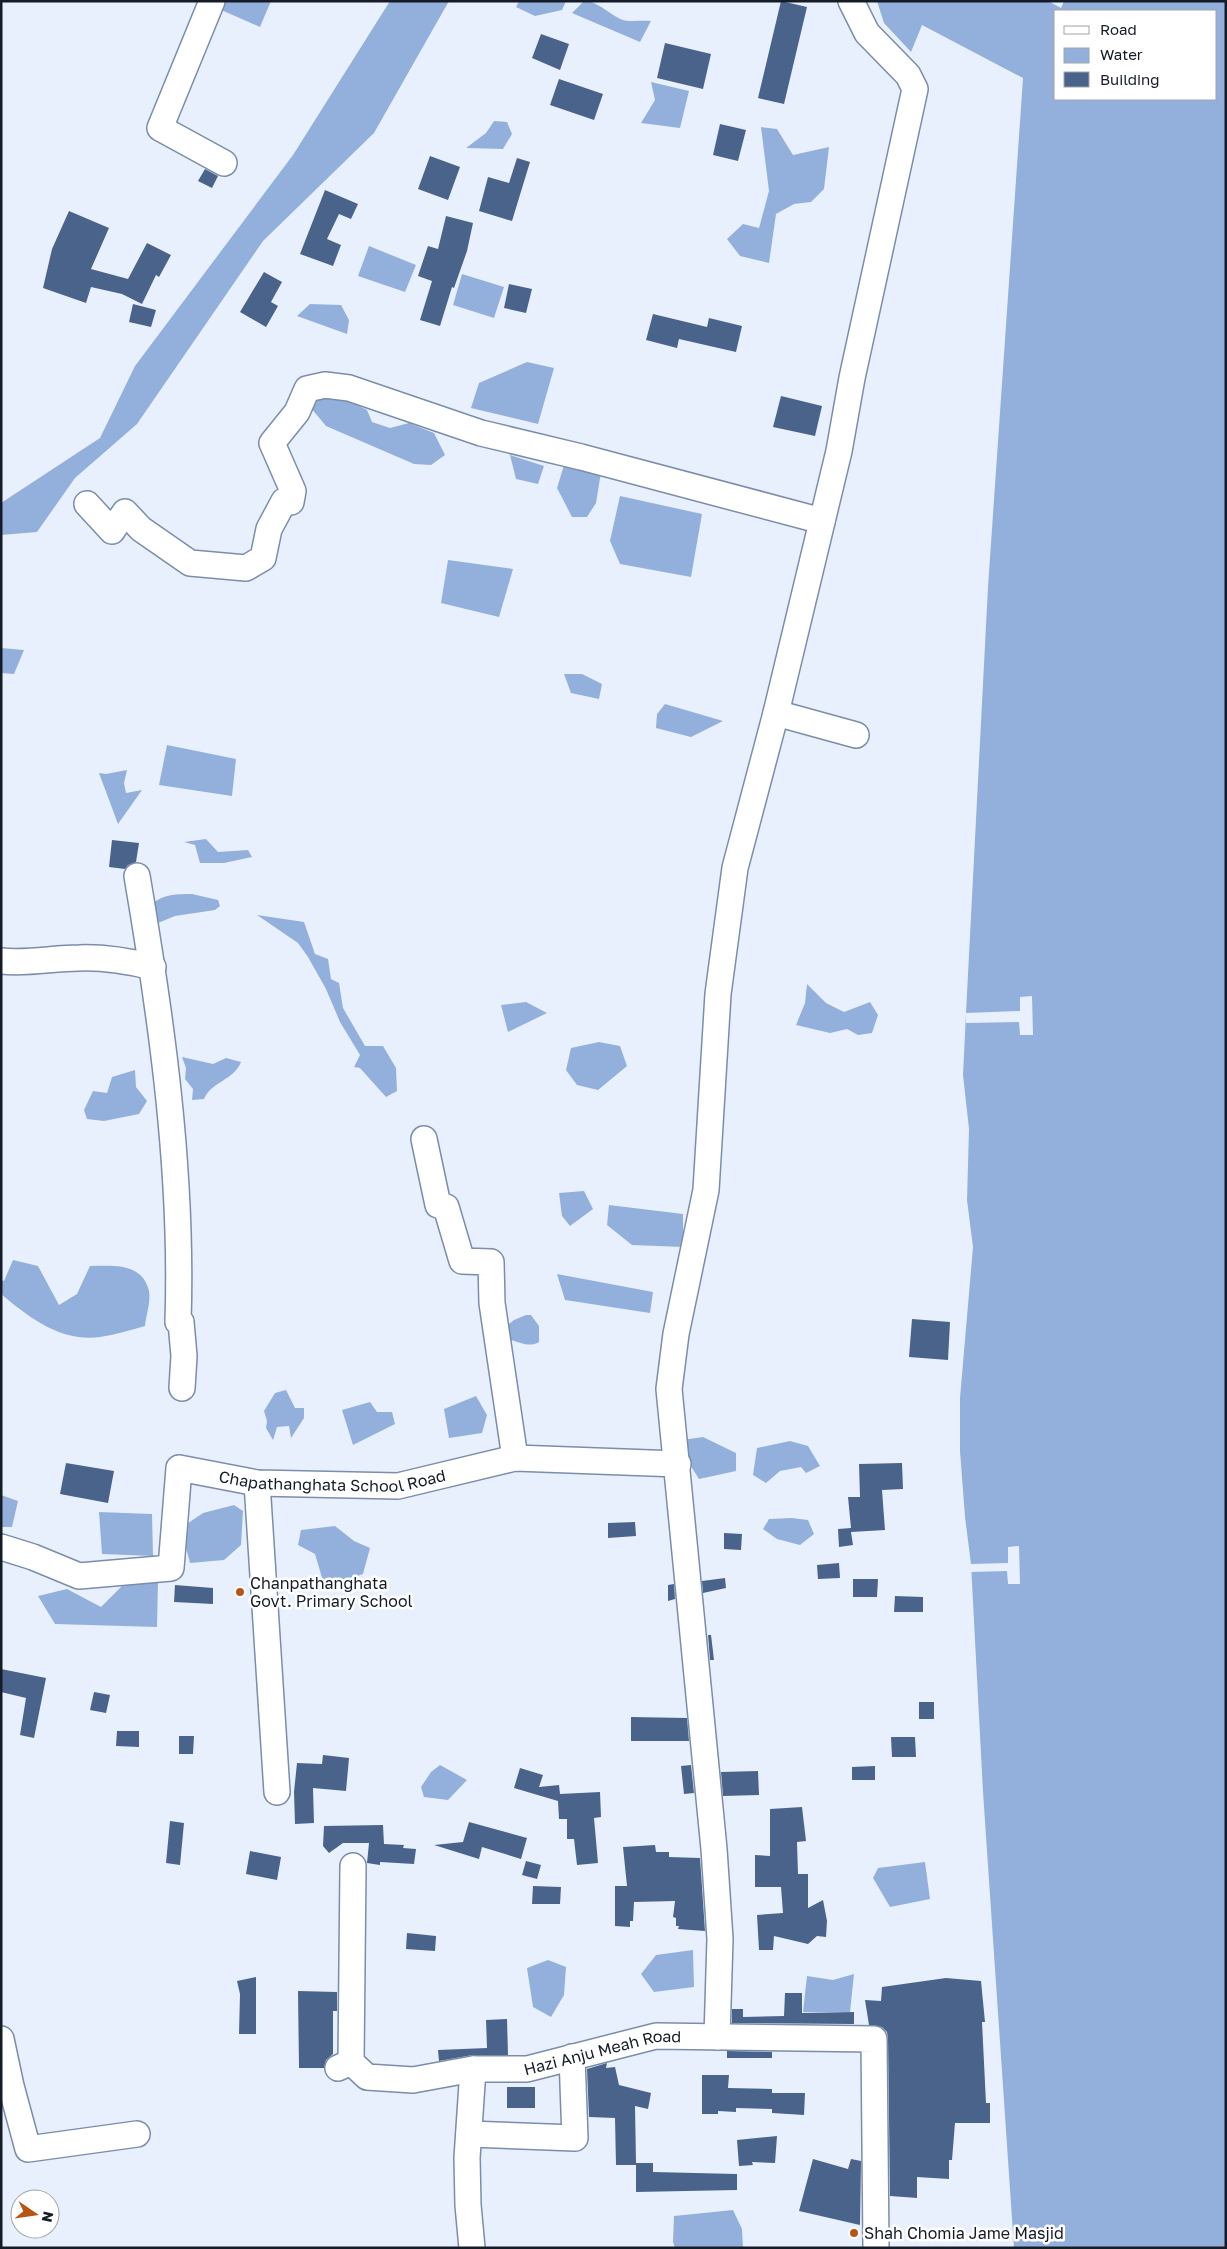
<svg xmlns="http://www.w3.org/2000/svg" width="1227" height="2249" font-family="'Golos Text',sans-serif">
<rect width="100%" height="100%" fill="#e8f0fd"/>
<g fill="#93b0dc" fill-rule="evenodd">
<polygon points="223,1 271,1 260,27 219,9"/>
<polygon points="390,1 449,1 374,133 263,241 137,424 75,478 37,532 1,535 1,503 100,438 135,366 293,155"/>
<polygon points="519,1 566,1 562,10 535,16 516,7"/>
<path d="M584 1C598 1 610 15 623 20 630 22 642 20 651 21L640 42 572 13Z"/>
<path d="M877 1H1048L1061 8 1064 1H1226V2248H1014L983 1792 971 1564 965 1517 960 1451V1398L973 1247 967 1200 969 1129 963 1075 966 1013 988 587 1023 78 922 25 911 52 884 23ZM1056 11H1216V99H1056Z"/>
<polygon points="651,82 689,91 680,128 641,123 655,100"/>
<polygon points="494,121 507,122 512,134 503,149 466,148 486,133"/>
<polygon points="761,127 777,129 793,155 829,147 824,189 811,202 794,204 776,214 769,263 740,256 727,239 743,224 759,228 769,191"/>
<polygon points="369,246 416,265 405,292 358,276"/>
<polygon points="462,274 504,287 494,318 453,305"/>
<polygon points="310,304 341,305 349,320 347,334 297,316"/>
<polygon points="527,362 554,368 538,424 471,408 479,383"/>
<polygon points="318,392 344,398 367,410 372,422 390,428 409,423 434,433 445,455 431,465 414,464 326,426 311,408"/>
<polygon points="510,455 544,466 538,484 516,479"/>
<polygon points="565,462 601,472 596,503 587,517 572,517 557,488"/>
<polygon points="620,496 702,514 691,577 620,564 610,541"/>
<polygon points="448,560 513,569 499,617 441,603"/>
<polygon points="1,648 24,650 14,674 1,673"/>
<polygon points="564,674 582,674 602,684 599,699 571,693"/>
<polygon points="665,704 723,721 691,737 656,728 657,714"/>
<polygon points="167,745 236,759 232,796 159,785"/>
<polygon points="127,770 124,783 126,793 142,790 118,824 99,773 106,774"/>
<polygon points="206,839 218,852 248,850 252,857 224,863 200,863 195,845 184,842"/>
<path d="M192 894 218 900 220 906 215 910 175 916 158 923 153 921 152 904C163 894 177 894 192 894Z"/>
<polygon points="257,915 304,922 315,954 328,959 331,979 339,983 343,1008 365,1046 383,1046 396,1068 397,1091 386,1097 360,1068 354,1067 360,1055 340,1022 326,989 308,957 298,943"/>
<polygon points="807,984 826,1003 844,1012 870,1002 878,1015 872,1033 858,1035 847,1029 830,1033 796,1025 805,1003"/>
<polygon points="526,1002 547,1013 508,1032 501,1005"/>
<polygon points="599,1042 620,1046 627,1066 598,1090 577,1085 566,1070 571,1048"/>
<path d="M182 1057 213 1064 226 1058 241 1062C234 1080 211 1082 204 1099L192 1100 193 1089 185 1079 186 1068Z"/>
<polygon points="135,1070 136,1087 147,1101 139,1114 104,1121 87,1119 84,1110 93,1091 107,1093 112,1077"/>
<polygon points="584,1191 593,1209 570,1226 562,1216 559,1193"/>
<polygon points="609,1205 683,1214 683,1247 632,1245 607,1225"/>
<path d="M13 1260 38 1266 59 1305 77 1294 90 1266C113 1266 142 1262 149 1291 151 1301 146 1316 145 1326 130 1330 115 1335 100 1337 60 1342 30 1318 1 1294V1280L4 1281Z"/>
<polygon points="557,1274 653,1292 650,1313 565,1300"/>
<path d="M526 1315H531L539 1326V1342C529 1348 519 1342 508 1339L505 1327 514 1320Z"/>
<polygon points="286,1390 295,1408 304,1408 304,1418 291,1438 289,1426 277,1427 273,1440 266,1428 267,1421 264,1411 275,1393"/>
<polygon points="476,1396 487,1415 482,1433 449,1438 444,1409"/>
<polygon points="370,1402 377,1412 392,1412 395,1424 353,1445 342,1410"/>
<polygon points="703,1437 736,1453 736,1471 699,1479 675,1441"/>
<polygon points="790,1441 808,1446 820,1466 806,1473 801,1467 780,1471 766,1483 753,1475 757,1448"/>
<polygon points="1,1495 18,1501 12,1527 1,1527"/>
<polygon points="234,1505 243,1511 241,1545 224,1560 190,1563 181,1528 203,1513"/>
<polygon points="99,1512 152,1514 153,1556 102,1554"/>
<polygon points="792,1518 808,1520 814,1534 800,1545 777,1539 763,1529 769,1519"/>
<polygon points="335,1526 354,1541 370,1548 363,1574 332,1585 323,1581 315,1554 298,1545 301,1530"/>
<polygon points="158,1581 157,1627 55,1624 38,1596 67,1589 101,1607 126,1582"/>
<polygon points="440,1765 467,1780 448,1800 424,1797 421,1787 431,1772"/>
<polygon points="925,1862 930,1899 890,1907 873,1878 878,1868"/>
<polygon points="693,1950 694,1987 654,1992 641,1974 656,1955"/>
<polygon points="548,1960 566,1967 564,1995 551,2017 533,2007 527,1968"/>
<polygon points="854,1974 850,2012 803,2012 807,1976 833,1980"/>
<polygon points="733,2210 742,2229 743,2248 675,2248 673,2242 674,2216"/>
</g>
<g fill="#e8f0fd">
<polygon points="1032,996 1033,1035 1020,1035 1019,1022 966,1023 966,1013 1020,1011 1020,997"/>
<polygon points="1019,1546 1020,1584 1008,1584 1007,1571 971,1572 971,1564 1008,1563 1008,1547"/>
</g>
<g fill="#4a638b">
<polygon points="781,1 807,7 784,104 758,98"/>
<polygon points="541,34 569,44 560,70 532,58"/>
<polygon points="665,43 711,54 703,89 657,78"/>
<polygon points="559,79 603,94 594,120 550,105"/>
<polygon points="720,124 746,130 738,161 713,155"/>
<polygon points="430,156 460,167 448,200 418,189"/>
<polygon points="517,158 530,162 512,221 479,211 488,177 509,183"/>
<polygon points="205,169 218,176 212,188 198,181"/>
<polygon points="325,190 358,204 351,219 339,214 327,239 341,245 333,266 300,254"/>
<polygon points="69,211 109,228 91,269 128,279 147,243 171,255 159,277 156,275 142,304 122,294 91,287 86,303 43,288 52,249"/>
<polygon points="446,216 473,223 467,251 454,288 452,287 440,326 420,320 432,281 418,276 428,246 438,249"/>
<polygon points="264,272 282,282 271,302 278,306 266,327 240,312"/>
<polygon points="509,284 532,289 526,313 504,308"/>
<polygon points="133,304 156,310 151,327 129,322"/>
<polygon points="653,314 707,327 709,318 742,326 736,352 679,339 677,348 646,340"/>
<polygon points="781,396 822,406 815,436 773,427"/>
<polygon points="112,840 139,843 136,862 128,865 125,869 109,867"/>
<polygon points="912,1319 950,1322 948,1360 909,1357"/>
<polygon points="66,1463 114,1471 108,1503 60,1494"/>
<polygon points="902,1463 903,1489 882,1490 885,1530 851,1532 853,1545 839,1547 838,1529 851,1528 848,1497 860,1497 859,1464"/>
<polygon points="635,1522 636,1536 608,1538 608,1523"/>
<polygon points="724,1533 742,1534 741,1550 724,1549"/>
<polygon points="839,1563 840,1578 818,1579 817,1565"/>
<polygon points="725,1578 726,1588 703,1593 702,1581"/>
<polygon points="853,1579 878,1579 877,1597 853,1597"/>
<polygon points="674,1584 675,1599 668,1601 668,1585"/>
<polygon points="175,1585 213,1588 213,1604 174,1602"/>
<polygon points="895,1596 923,1597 923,1612 894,1612"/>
<polygon points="708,1635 711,1635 714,1660 710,1660"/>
<polygon points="1,1669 46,1678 34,1738 20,1735 26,1698 1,1692"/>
<polygon points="94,1692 110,1695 106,1713 90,1710"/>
<rect x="919" y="1702" width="15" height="17"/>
<polygon points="631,1717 687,1718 689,1741 631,1741"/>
<polygon points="117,1731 139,1731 139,1747 116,1746"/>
<polygon points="179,1736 194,1736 193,1754 179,1754"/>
<polygon points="891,1737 915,1737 916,1757 892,1757"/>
<polygon points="323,1755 349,1758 346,1791 313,1788 314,1823 295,1824 294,1792 297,1763 322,1764"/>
<polygon points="691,1765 694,1793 684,1794 681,1766"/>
<polygon points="875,1766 875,1780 852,1780 852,1767"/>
<polygon points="520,1768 543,1775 539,1787 559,1785 560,1794 600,1792 601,1817 594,1818 598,1863 577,1865 574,1839 567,1839 567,1819 559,1819 558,1801 514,1788"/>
<polygon points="758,1771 759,1795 723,1796 721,1772"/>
<polygon points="802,1807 806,1841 797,1842 798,1874 808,1874 808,1908 823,1900 827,1921 826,1937 817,1936 808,1944 774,1936 773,1950 759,1950 757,1915 783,1913 781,1887 755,1887 755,1855 770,1856 770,1809"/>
<polygon points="170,1821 184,1823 180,1865 166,1863"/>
<polygon points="469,1822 527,1838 521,1859 482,1847 479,1859 434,1845 463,1842"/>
<polygon points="383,1825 384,1844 404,1845 403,1848 416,1849 414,1864 380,1862 380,1865 367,1863 369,1843 343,1843 329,1853 323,1846 324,1826"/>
<polygon points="655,1845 656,1852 669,1852 669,1857 700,1858 705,1931 678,1929 679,1926 676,1926 676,1918 673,1917 675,1901 634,1902 633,1921 630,1921 630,1927 615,1926 615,1886 627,1886 623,1847"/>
<polygon points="250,1851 281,1857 277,1880 246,1874"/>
<polygon points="526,1861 541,1865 537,1879 522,1875"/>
<polygon points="533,1886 561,1887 560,1904 532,1904"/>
<polygon points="407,1933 436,1936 435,1951 406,1949"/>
<polygon points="256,1977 256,2034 239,2034 240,1994 237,1981"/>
<polygon points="946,1978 981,1981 985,2022 982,2022 986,2103 990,2103 990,2123 955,2123 952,2160 949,2160 949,2179 917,2177 917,2198 890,2196 888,2039 887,2032 882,2027 869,2025 865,2000 881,2001 882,1987"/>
<polygon points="298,1991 337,1992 337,2011 333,2011 333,2054 326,2060 324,2068 299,2068"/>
<polygon points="785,1993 802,1993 802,2013 854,2012 854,2024 732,2023 732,2009 743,2009 743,2017 784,2016"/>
<polygon points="507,2019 508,2055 473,2055 439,2061 438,2050 487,2048 486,2020"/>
<polygon points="727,2051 772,2052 772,2058 727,2058"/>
<polygon points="607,2063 606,2068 615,2067 619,2085 651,2093 648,2109 635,2106 636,2163 653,2163 653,2172 737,2174 737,2190 636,2192 636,2165 616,2165 615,2118 589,2117 587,2069"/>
<polygon points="702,2075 729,2075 728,2088 772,2089 772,2093 805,2093 804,2115 772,2113 772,2109 736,2108 736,2112 718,2111 718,2114 702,2114"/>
<rect x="507" y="2087" width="28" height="21"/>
<polygon points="777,2136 775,2163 752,2162 753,2165 739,2166 737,2140"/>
<polygon points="813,2159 848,2169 851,2159 861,2161 860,2225 799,2211"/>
</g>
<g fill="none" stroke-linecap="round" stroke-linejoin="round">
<g stroke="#7a8daa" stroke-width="28">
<g id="minor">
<polyline points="212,1 160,128 224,163"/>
<polyline points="87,504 112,531 125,512 141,529 190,563 246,568 263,558 269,529 284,501 291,502 293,491 272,443 297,412 307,389 325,385 349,388 481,433 581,457 822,521"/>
<polyline points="776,713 856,735"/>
<path d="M137 876C162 1022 183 1173 178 1322H181L184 1356 182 1388"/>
<path d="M1 961C28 964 53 958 79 958 105 957 128 961 153 967"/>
<polyline points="424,1139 438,1205 446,1207 462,1261 491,1262 492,1303 515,1458"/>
<polyline points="257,1483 277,1792"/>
<path id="s1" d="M1 1547 33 1557 79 1576 171 1568 179 1468 257 1483 398 1486 515 1458 678 1464"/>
<polyline points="717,2037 720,1939 714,1849 669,1389 676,1334 706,1190 718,994 735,868 776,713 839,451 852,378 915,89 908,75 867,33 851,1"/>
<polyline points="1,2039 11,2086 28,2149 137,2134"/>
<polyline points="351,2062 353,1866"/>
<path id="s2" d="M338 2068 351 2062 367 2077 413 2080 473 2069H527L656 2036 874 2039 876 2248"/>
<polyline points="469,2134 575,2138 572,2057"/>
<polyline points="472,2248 468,2205 467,2158 473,2069"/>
</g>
</g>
<use href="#minor" stroke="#fff" stroke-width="25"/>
</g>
<g fill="#b75612" stroke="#fff" stroke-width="2">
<circle cx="240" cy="1592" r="5"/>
<circle cx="854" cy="2233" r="5"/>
</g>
<g text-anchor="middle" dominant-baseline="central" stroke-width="5" stroke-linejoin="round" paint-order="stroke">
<g font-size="16" fill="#151c27" stroke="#fff">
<text stroke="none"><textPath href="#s1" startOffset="431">Chapathanghata School Road</textPath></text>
<text stroke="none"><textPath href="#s2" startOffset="275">Hazi Anju Meah Road</textPath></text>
</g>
<g font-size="16" fill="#151c27" stroke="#fff" text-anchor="start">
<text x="250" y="1583">Chanpathanghata<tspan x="250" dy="18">Govt. Primary School</tspan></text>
<text x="864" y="2233">Shah Chomia Jame Masjid</text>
</g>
</g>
<rect width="1227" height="2249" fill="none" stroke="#151c27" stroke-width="5"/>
<rect x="1054" y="10" width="162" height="90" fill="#ffffff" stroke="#a1a4a9"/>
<rect x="1064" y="26" width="25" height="8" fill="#ffffff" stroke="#a1a4a9"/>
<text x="1100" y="35" font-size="15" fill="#151c27">Road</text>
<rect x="1064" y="48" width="25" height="15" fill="#93b0dc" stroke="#a1a4a9"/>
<text x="1100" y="60" font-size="15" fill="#151c27">Water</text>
<rect x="1064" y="72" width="25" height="15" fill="#4a638b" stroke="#a1a4a9"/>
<text x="1100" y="85" font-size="15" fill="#151c27">Building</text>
<g transform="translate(35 2214) rotate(103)"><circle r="24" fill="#ffffff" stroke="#a1a4a9"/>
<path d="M0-4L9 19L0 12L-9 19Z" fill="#b75612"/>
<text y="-8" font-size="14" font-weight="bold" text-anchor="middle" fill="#151c27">N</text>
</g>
</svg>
